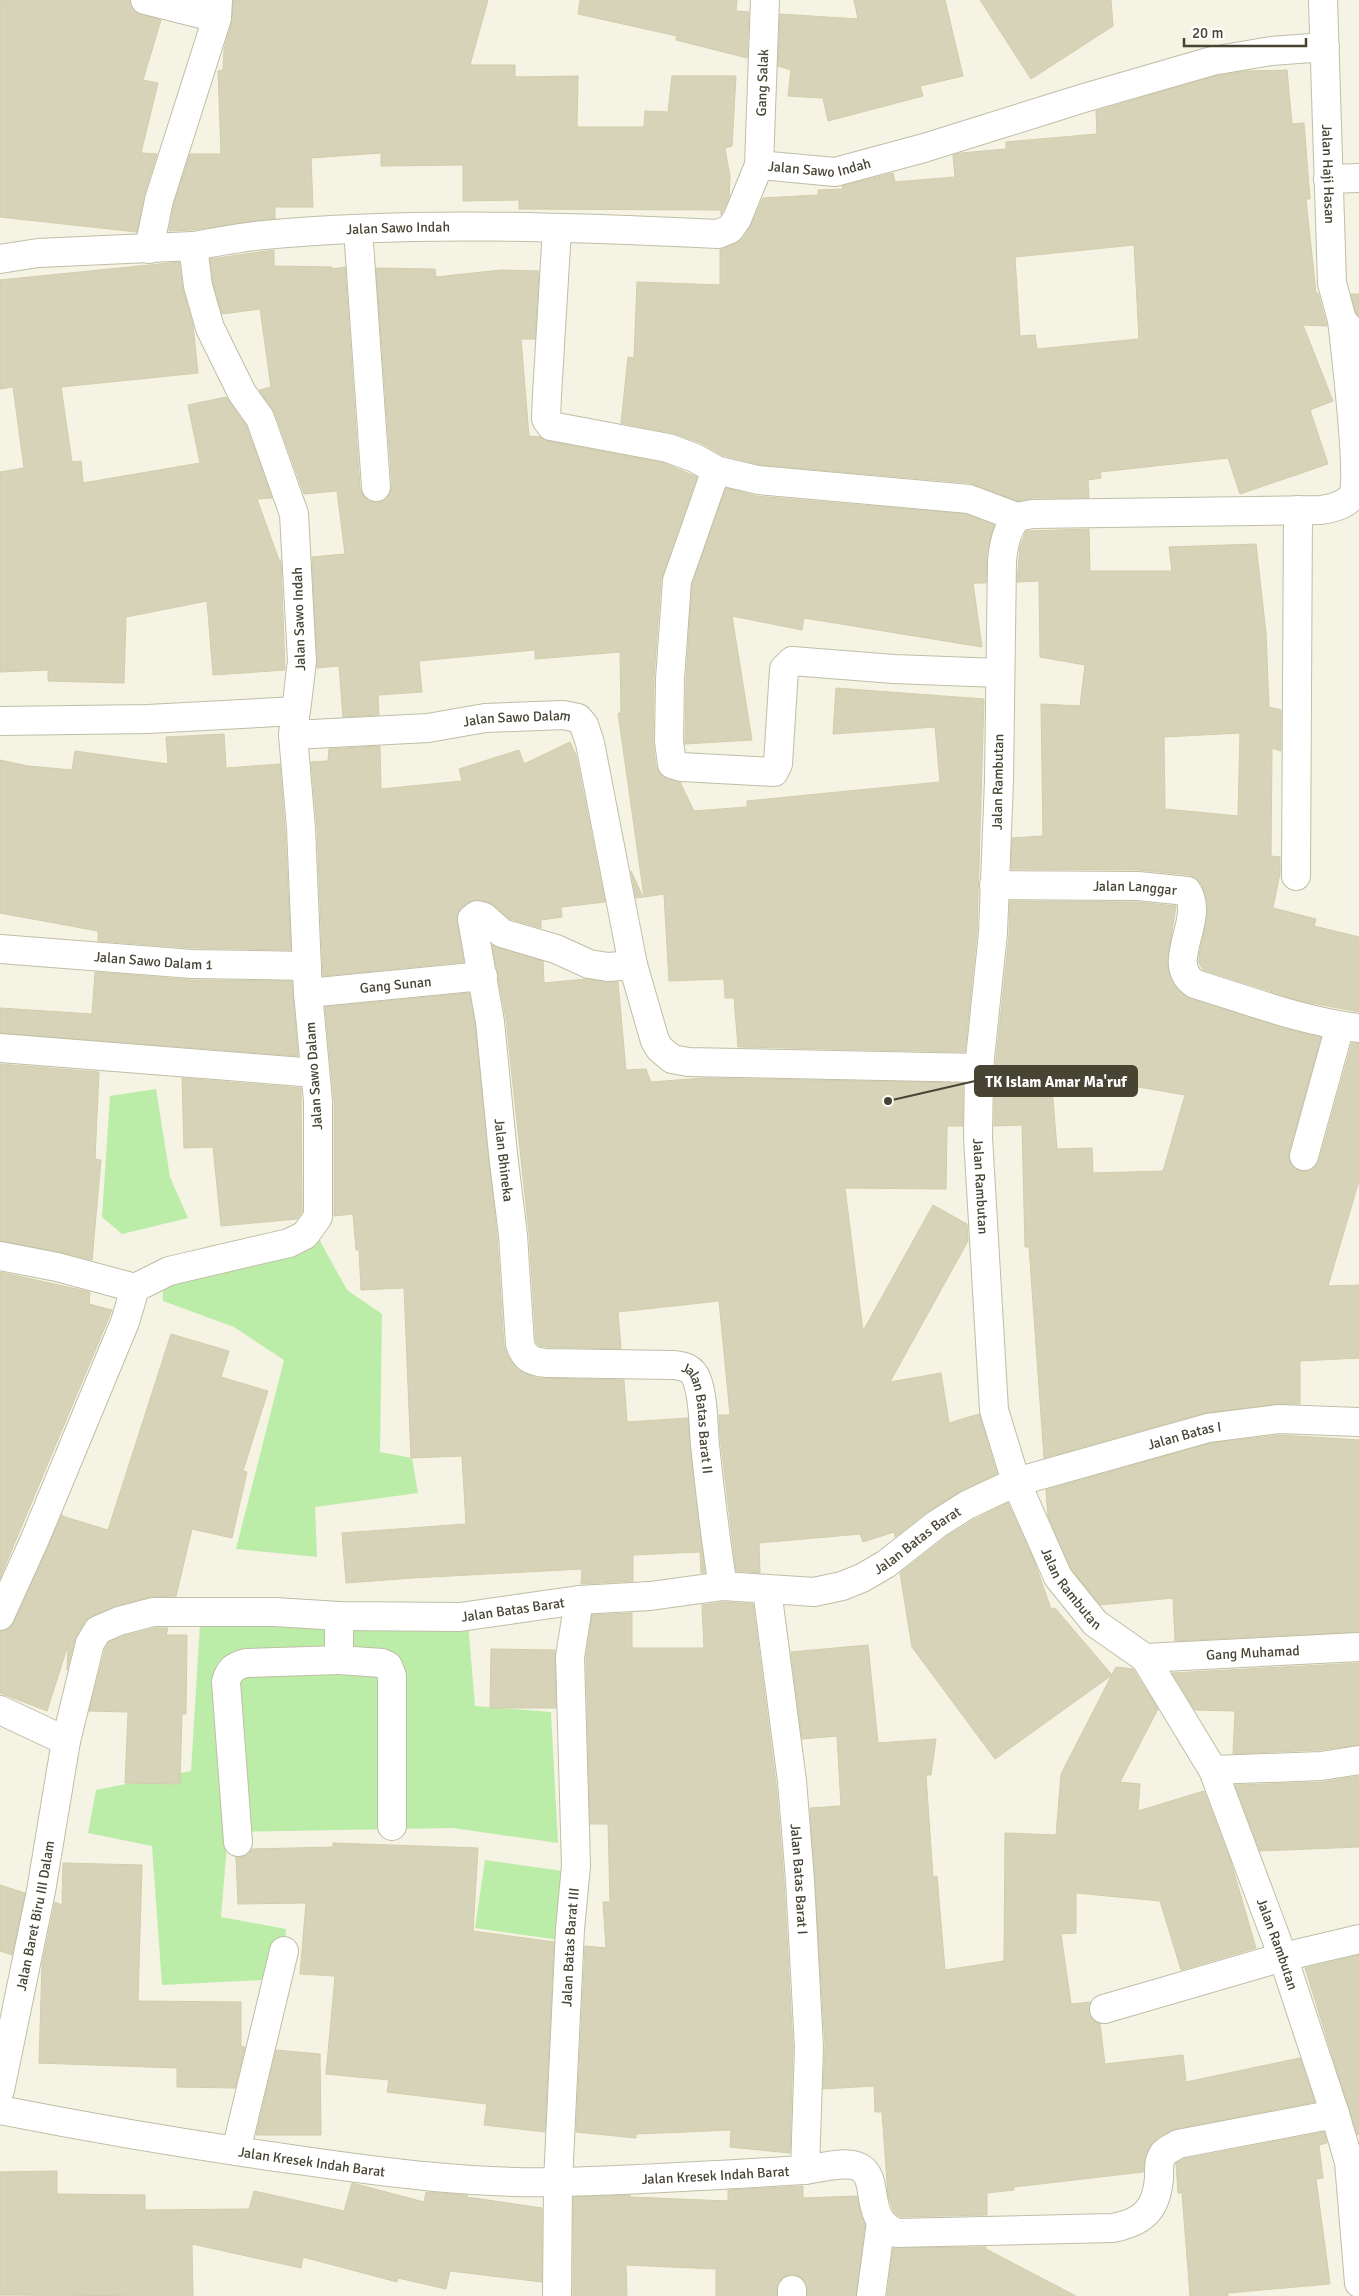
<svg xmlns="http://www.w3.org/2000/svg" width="1359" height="2296" font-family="Signika,sans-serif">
<rect width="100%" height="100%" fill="#f4f3e4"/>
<g fill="#bceda8">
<polygon points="156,1089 170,1177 188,1218 122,1234 102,1217 110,1096"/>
<polygon points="313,1228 347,1290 382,1314 380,1452 412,1458 418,1493 315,1507 317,1557 236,1549 284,1360 234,1327 163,1301 162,1270 209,1246"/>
<polygon points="467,1610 475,1706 551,1712 558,1843 453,1828 228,1832 221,1917 286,1929 282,1979 162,1985 152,1846 88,1833 96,1790 191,1771 200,1624"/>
<polygon points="485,1860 570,1872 560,1940 475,1928"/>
</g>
<g fill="#d7d3b8" stroke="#d2cdab" fill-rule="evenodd">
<polygon points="0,0 125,0 130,1 135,12 161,20 143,80 158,83 141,153 157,154 144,195 137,232 0,217"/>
<polygon points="233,0 488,0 470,65 515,65 515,77 578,76 577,127 644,127 645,111 668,112 672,76 736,76 732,146 725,148 730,177 729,197 723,211 721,215 721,210 519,209 519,200 463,201 463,165 381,166 381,153 311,158 313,207 275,207 275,219 191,230 169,231 174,204 190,154 221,154 218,71 223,70 224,49 232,21"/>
<polygon points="580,0 737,0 736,11 749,12 747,58 676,40 677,36 578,14"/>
<polygon points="854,0 945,0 963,76 920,86 923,96 828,121 823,98 788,96 791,70 778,66 780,14 858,19"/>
<polygon points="980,0 1111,0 1113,26 1031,79"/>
<path d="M1287 70 1292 124 1304 123 1310 199H1306L1316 293H1318L1327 326 1303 325 1333 401 1310 410 1328 464 1240 494 1228 458 1100 472 1101 478 1088 480 1089 498H1032L1018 501 970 483 761 465 722 455 701 443 673 433 621 423 628 357 634 358 637 282 720 285V249L736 243 743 238 751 225 763 198 818 195V190L843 189 842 186 893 173 895 182 955 177 953 155 961 153 1006 149V142L1097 134 1096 111 1215 76 1246 71ZM1134 245 1139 339 1037 349 1035 335 1020 336 1015 257Z"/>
<polygon points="274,250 274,266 332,267 332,269 345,267 360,488 363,495 369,501 377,503 384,500 390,494 392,486 376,268 435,269 436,277 501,270 539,271 535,339 521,339 529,436 541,437 548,441 664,463 697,477 661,580 654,678 653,741 656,766 660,774 668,779 680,782 694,811 747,807 747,801 940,782 935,727 833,734 836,688 984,699 977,932 965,1052 738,1047 734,998 725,998 724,979 669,981 664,894 644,897 618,713 621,713 620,652 535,659 535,650 419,661 422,692 378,695 379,715 343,717 339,666 317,668 312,557 345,554 337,491 304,494 275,413 259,390 271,387 260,309 222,314 213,283 210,259"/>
<polygon points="179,262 183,290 193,325 198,373 61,387 72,462 81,461 83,483 200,463 188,405 226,397 246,425 272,498 257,499 279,560 281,560 285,670 213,675 207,601 126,617 124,683 48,681 48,670 0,672 0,472 24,468 13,387 0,389 0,280"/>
<polygon points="1351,294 1359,294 1359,316 1356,313"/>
<polygon points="726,488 756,496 965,514 994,525 987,552 986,583 973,583 982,647 804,618 802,630 732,616 752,740 685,744 686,680 692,584"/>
<path d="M1089 529 1090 571H1172L1169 547 1256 544 1266 633 1269 707 1281 710V751L1272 748 1271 856 1280 857V873L1273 908 1316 919 1314 926 1359 937V1012L1301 1001 1203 970 1199 963V955L1207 918V902L1202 885 1196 878 1189 875 1138 870 1011 869 1012 838 1043 836 1041 704 1080 706 1085 665 1040 657 1039 581 1017 582 1020 547 1026 531ZM1240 733 1238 816 1165 809 1164 737Z"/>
<polygon points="224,734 226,768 280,764 285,829 291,950 193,948 98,941 98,931 0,913 0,760 28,766 72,770 75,751 168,764 166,737"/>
<polygon points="570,742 576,755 605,902 561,907 562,917 541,920 541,928 510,919 489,902 474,900 462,907 457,914 457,922 464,962 323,976 317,827 311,762 328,761 329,749 380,746 381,789 462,781 459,769 519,750 524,764"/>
<polygon points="631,871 643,897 636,898"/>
<path d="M1010 901 1137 902 1176 906 1167 964 1172 980 1184 995 1251 1018 1321 1037 1289 1152V1160L1293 1167 1299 1171H1308L1315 1167 1319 1161 1352 1043H1359V1181L1328 1286 1359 1285V1358L1300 1361V1404H1277L1204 1413 1044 1458 1029 1247H1025L1022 1125 994 1126 995 1069 1009 935ZM1080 1077 1185 1095 1163 1171 1093 1173 1092 1148 1057 1149 1052 1087 1080 1085Z"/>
<polygon points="492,945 543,961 544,983 586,979 618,982 626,1070 646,1069 651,1082 704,1078 963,1083 963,1126 947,1126 946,1189 845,1188 863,1331 933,1205 967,1224 968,1241 890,1382 941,1373 949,1423 979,1414 997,1474 959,1492 927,1512 895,1537 894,1532 863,1542 860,1534 759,1543 760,1573 736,1571 720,1436 719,1415 730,1415 719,1301 618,1312 621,1349 546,1347 539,1346 536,1343 529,1233 506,1020"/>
<polygon points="95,972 192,980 292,981 298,1056 0,1033 0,1008 92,1014"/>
<polygon points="469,993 475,1024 497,1236 504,1345 507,1355 519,1370 537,1378 624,1380 627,1422 688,1418 705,1573 701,1573 700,1552 633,1555 633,1581 581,1584 582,1569 413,1578 346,1583 342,1533 466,1524 462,1456 411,1458 404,1288 361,1290 359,1250 356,1250 353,1214 334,1216 334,1101 325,1007"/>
<polygon points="0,1064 99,1072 95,1159 101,1160 92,1260 60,1252 0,1241"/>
<polygon points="182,1078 301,1088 302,1212 297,1219 221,1226 213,1147 184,1148"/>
<polygon points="0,1272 90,1292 89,1304 112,1310 0,1578"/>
<polygon points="171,1334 229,1351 221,1377 268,1391 243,1471 247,1472 232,1538 192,1529 176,1596 149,1597 115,1606 92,1616 85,1621 75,1639 67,1670 68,1645 47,1711 0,1693 0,1631 9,1629 14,1622 62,1514 62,1516 108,1530"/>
<polygon points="1280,1435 1359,1440 1359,1632 1175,1641 1173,1598 1100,1605 1071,1569 1048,1516 1046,1490 1211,1443"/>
<polygon points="1008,1503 1035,1563 1051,1609 1055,1608 1112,1675 995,1759 912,1647 900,1573 946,1537 975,1519"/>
<polygon points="724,1602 753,1604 776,1783 784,1881 793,2047 790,2153 730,2147 731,2130 636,2134 636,2138 576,2132 585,1946 606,1948 603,1902 610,1902 608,1824 590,1824 586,1658 592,1615 632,1613 632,1648 704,1648 702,1605"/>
<polygon points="155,1628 168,1628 166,1635 187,1635 186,1714 182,1714 180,1784 125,1783 128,1712 89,1711 105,1649 109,1642 124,1636"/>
<polygon points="868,1645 878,1743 936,1739 931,1775 926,1775 933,1877 937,1876 945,1970 1004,1961 1005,1833 1056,1835 1061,1774 1116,1667 1133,1669 1158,1709 1120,1782 1140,1784 1138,1811 1204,1791 1231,1862 1256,1948 1181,1970 1160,1901 1076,1893 1076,1933 1061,1934 1071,2004 1091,2002 1089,2014 1094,2021 1100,2024 1105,2064 1183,2055 1186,2082 1300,2058 1315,2102 1175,2129 1159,2137 1151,2145 1145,2158 1143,2172 1014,2187 1014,2190 987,2193 987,2215 901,2217 896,2214 893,2210 888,2196 882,2112 875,2112 874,2086 823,2089 825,2046 810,1808 841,1806 837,1736 802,1739 791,1652"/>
<polygon points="491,1649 555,1650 556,1708 490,1708"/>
<polygon points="1359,1663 1359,1745 1319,1750 1233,1754 1235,1711 1195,1710 1172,1673"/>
<polygon points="1359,1776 1359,1847 1260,1851 1235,1785 1322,1782"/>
<polygon points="333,1843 478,1848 473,1931 554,1942 545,2132 484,2125 487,2104 387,2092 389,2080 326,2074 335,1976 300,1974 306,1903 238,1904 236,1857 246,1855 252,1849 333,1847"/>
<polygon points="63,1863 142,1865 138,2001 241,2002 241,2046 245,2047 235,2088 177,2087 177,2068 39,2063 42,1965 55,1902 62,1905"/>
<polygon points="0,1885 25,1893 12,1955 0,1951"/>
<polygon points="1359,1955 1359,2134 1357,2135 1305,1968"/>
<polygon points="276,2050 320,2054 321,2135 256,2135"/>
<polygon points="1324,2132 1327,2143 1319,2145 1323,2178 1316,2179 1330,2284 1228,2293 1228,2296 1190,2296 1182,2193 1178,2193 1176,2163 1184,2159"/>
<polygon points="57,2171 57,2194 145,2195 145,2210 249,2209 254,2191 344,2211 352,2183 424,2202 426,2192 467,2195 467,2197 542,2208 542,2282 450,2271 446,2289 398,2278 397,2282 303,2257 301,2268 192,2244 193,2296 0,2295 0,2172"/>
<polygon points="803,2186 803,2198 857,2196 865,2224 856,2296 808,2296 805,2282 799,2276 792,2274 785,2276 779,2282 776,2296 716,2296 716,2269 626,2265 627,2296 573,2296 573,2197 630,2195 630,2197 728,2201 728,2190"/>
<polygon points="986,2247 986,2249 1076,2296 887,2296 893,2248"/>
</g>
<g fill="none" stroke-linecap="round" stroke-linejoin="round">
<g stroke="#c0bea6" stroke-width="30">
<g id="minor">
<polyline points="145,0 217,18"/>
<path id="s1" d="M1323 0 1332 283 1342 320 1354 334"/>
<path id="s2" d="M759 165 835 172 924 148 1084 98 1212 61 1271 51 1325 47"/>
<polyline points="1328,179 1359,178"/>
<polyline points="358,229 376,487"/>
<polyline points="557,229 547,395 546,419 551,426 668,448 695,458 716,470 758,480 969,499 1017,517"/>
<polyline points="149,249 159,200 217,18 218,0"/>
<polyline points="0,259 38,253 193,246"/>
<path id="s3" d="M1342 320C1346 355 1359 466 1354 493 1348 505 1333 508 1321 510L1032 514 1017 517C1006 531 1004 544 1002 560L999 780 993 933 979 1068 978 1137 994 1410 1016 1482 1058 1577 1095 1623 1145 1658 1213 1770 1283 1957 1335 2114 1349 2162 1359 2283"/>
<polyline points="716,470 677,581 670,679 669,741 672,764 682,767 774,772 778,764 784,669 792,661 894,669 1000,673"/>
<path id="s4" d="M0 721 148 719 296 711 302 661 294 514 260 418 242 393 210 328 198 286 193 246C217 242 241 237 264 235 415 221 567 227 718 234L730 229 737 219 759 165 765 0"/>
<path id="s5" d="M293 735 428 728 485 718 563 715 578 718 584 725 590 743 633 965 655 1041 660 1049 672 1059 688 1062 979 1068"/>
<polyline points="1296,876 1298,510"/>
<path id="s6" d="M994 885 1138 886 1187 891C1206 920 1163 963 1195 984 1248 1000 1304 1022 1359 1028"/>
<path id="s7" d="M0 949 192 964 307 966"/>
<path id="s8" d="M633 965 608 967 589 964 556 949 502 933 484 917 477 915 472 919 490 1022 503 1154 513 1235 520 1344C525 1359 531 1361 545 1363L673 1365C684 1366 693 1368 697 1380 704 1400 703 1424 705 1445 710 1492 715 1539 723 1586"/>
<path id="s9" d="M308 993 483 976"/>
<polyline points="0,1048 315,1073"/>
<polyline points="1304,1156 1340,1026"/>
<polyline points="0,1256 57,1267 135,1288"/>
<polyline points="135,1288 169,1271 289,1243 305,1235 318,1217 318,1101 308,993 301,828 293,735 295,717"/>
<path id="s10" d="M767 1590 792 1781 800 1880 809 2047 805 2170"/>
<polyline points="0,1616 35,1539 125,1322 135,1288"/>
<polyline points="339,1616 339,1660 382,1663 388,1666 392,1676 392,1826"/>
<path id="s11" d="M1145 1658 1359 1647"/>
<polyline points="0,1710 66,1741"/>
<polyline points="1213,1770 1321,1766 1359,1760"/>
<path d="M238 1842 226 1682C229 1670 234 1666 246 1663L339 1660"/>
<polyline points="1104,2009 1283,1957 1359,1939"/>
<path id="s12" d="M0 2090 41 1891 66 1741 90 1643 98 1630 119 1621 153 1612H275L339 1616 460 1617 579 1600 650 1596 723 1586 814 1592 842 1586 862 1578 886 1564 937 1524 967 1505 1016 1482 1208 1428 1279 1419 1359 1422"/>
<path id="s13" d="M0 2110C101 2130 203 2147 305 2161 389 2173 475 2184 560 2182 641 2180 722 2175 803 2170 819 2169 843 2160 859 2167 882 2179 861 2218 897 2233L1113 2228C1143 2222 1156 2210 1159 2179 1159 2169 1158 2161 1164 2153 1168 2149 1174 2147 1178 2144L1335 2114"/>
<polyline points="236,2151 284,1951"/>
<path id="s14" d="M557 2296 558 2182 570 1929 576 1866 570 1657 579 1600"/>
<polyline points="792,2296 792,2290"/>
<polyline points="871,2296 881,2222"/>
</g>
</g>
<use href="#minor" stroke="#fff" stroke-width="28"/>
</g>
<g text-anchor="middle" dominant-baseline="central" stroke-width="4.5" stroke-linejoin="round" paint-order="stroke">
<g font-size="14" fill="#474433" stroke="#fff">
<text stroke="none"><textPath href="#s4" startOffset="1475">Gang Salak</textPath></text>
<text stroke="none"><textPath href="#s2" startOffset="61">Jalan Sawo Indah</textPath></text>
<text stroke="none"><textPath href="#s1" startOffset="174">Jalan Haji Hasan</textPath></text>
<text stroke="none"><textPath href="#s4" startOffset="989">Jalan Sawo Indah</textPath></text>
<text transform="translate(299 619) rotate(-92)">Jalan Sawo Indah</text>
<text stroke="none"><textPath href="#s5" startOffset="225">Jalan Sawo Dalam</textPath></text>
<text transform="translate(998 782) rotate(-89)">Jalan Rambutan</text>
<text stroke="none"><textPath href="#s6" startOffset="141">Jalan Langgar</textPath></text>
<text stroke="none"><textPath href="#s7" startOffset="154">Jalan Sawo Dalam 1</textPath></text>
<text stroke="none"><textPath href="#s9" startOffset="88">Gang Sunan</textPath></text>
<text transform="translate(314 1076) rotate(-94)">Jalan Sawo Dalam</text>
<text stroke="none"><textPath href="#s8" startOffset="418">Jalan Bhineka</textPath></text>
<text stroke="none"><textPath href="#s3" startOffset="1190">Jalan Rambutan</textPath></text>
<text stroke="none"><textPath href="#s8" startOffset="832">Jalan Batas Barat II</textPath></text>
<text stroke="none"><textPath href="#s12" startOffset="1600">Jalan Batas I</textPath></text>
<text stroke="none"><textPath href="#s12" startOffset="1310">Jalan Batas Barat</textPath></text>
<text stroke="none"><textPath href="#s3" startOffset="1610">Jalan Rambutan</textPath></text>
<text stroke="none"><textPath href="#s12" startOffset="890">Jalan Batas Barat</textPath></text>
<text stroke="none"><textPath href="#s11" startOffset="108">Gang Muhamad</textPath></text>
<text stroke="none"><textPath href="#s10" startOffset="291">Jalan Batas Barat I</textPath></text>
<text stroke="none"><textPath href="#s12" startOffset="178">Jalan Baret Biru III Dalam</textPath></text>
<text stroke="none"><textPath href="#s3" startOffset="2030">Jalan Rambutan</textPath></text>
<text stroke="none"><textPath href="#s14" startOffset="349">Jalan Batas Barat III</textPath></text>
<text stroke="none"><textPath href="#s13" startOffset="316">Jalan Kresek Indah Barat</textPath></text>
<text stroke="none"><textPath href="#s13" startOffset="721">Jalan Kresek Indah Barat</textPath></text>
</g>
</g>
<path fill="none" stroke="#474433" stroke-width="2" d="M888 1101L975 1081"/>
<circle fill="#474433" stroke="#fff" stroke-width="2" cx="888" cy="1101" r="5"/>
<rect fill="#474433" stroke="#474433" stroke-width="2" x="975" y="1066" width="162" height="30" rx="5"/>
<g font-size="15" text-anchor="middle" font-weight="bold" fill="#fff">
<text x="1056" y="1087">TK Islam Amar Ma'ruf</text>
</g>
<path d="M1184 38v8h122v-8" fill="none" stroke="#474433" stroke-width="2.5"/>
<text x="1192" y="38" font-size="15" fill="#474433" stroke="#ffffff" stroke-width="4" paint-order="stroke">20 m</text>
</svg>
